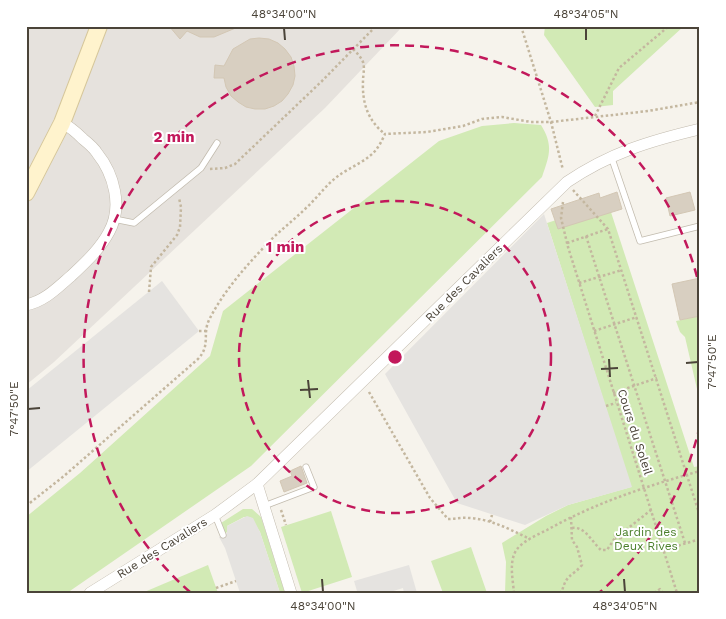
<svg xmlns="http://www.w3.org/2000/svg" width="726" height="619" font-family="'Work Sans',sans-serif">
<rect width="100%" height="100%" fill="#f6f3ec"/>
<polygon fill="#e6e2dd" points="26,26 403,26 325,108 54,362 26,385"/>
<g fill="#d2eab5">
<polygon points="545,26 684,26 613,91 613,105 595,107 544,35"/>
<path d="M514 123 541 125C554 146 549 156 542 177L251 466 67 593H26V517L80 473 210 356 223 311 439 141 482 126Z"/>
<polygon points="608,203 694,467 700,466 700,593 505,593 506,562 502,543 546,516 568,505 631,487 547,223"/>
<polygon points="700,316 700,402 685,337 680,332 676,321"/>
<polygon points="243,509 252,509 261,517 285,593 280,593 260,532 250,517 244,517 227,526 227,532 225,534 221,523"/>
<polygon points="331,511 352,577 302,593 281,527"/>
<polygon points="471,547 487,593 443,593 431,561"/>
<polygon points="208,565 218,593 142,593"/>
</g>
<g fill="#e5e3e0">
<polygon points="544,214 632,487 568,505 525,525 457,503 385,374"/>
<polygon points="162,281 199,331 26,472 26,391"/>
<polygon points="247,516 253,518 260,532 280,593 240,593 225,548 219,537 227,533 227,526"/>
<polygon points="409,565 417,593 404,593 403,588 387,593 353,593 357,591 354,581"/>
</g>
<g fill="#d8cfc1" stroke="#d3c7b4">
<polygon points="169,26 238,26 238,27 214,37 200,37 187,31 180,39"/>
<polygon points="259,38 269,39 278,43 285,49 291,57 294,66 295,76 293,85 288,94 282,101 274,106 265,109 255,109 246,107 238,102 231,96 226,87 224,78 214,78 215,65 224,66 233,49 250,39"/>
<polygon points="617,192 622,209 558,229 551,209 599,193 600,198"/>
<polygon points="690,192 695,210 670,216 666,198"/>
<polygon points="700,278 700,316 680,320 672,284"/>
<polygon points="301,466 307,483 284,492 280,481 292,476 290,471"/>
</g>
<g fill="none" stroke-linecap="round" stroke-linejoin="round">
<g stroke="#c2bbae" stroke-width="7">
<g id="lane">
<polyline points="611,156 640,241 700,226"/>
<polyline points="114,219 134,223 201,168 217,143"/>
<polyline points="264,506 314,487 306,467"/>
<polyline points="215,515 223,535"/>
</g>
</g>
<g stroke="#c2bbae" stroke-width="12">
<g id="street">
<path d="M26 305C45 301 57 288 71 276 85 263 100 249 109 232 123 207 114 174 97 153 94 148 88 143 83 139 77 133 71 127 62 123"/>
<polyline points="257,484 291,593"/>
<path d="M90 593 215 515 257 484 567 182C610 153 649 141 700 129"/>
</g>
</g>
<g stroke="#d6c79b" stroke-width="18">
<polyline id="secondary" points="26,193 62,123 99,26"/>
</g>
<g stroke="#c4b79f" stroke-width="2.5" stroke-dasharray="2.5 2.5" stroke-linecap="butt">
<polyline points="521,26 551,122 563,170"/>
<path d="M353 49C357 53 361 57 363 62 365 68 363 75 363 81 362 103 368 121 385 134"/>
<polyline points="595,116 619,68 669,26"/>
<polyline points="210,169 225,168 235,164 322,81 376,26"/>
<polyline points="573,190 608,229 700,516"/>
<polyline points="563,202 561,218 568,247 677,593"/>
<polyline points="586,236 685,543"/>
<polyline points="567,243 608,229"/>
<polyline points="579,283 622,270"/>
<polyline points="149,292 151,267 177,235 180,227 181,207 179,198"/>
<polyline points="199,331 206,331"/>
<polyline points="594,331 637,317"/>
<path d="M369 392 430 498 448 519C455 519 462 517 469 518 491 519 511 530 530 539"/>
<polyline points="613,393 657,378"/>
<polyline points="606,406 616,403"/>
<path d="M26 506 64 476 198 359C211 345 202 335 209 320 223 292 245 267 267 244 279 231 293 221 306 208 317 198 326 185 338 176 350 167 370 160 378 147 381 143 383 138 385 134L427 132 463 126 482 119 502 117 531 122H551L648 111 700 102"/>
<polyline points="281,510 286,525"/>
<polyline points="490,522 492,515"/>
<path d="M572 528C585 526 592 542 601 550H607L615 538V533L621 532V538H615"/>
<polyline points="622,533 651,510"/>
<polyline points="664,550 700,539"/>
<polyline points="216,588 236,581"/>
<path d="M514 593C513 580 508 559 518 548 525 540 537 535 547 530 595 503 647 486 700 471"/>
<path d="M559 593 562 591C567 573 572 577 582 565L577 547 572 540 571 517"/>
<polyline points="654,593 660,589 663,593"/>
</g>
<use href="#lane" stroke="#fff" stroke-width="5.5"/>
<use href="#street" stroke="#fff" stroke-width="11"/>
<use href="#secondary" stroke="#fff3cd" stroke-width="16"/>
</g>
<path fill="none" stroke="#4b4439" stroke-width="2" d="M284 28 285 40M586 28V40M609 359 610 377M686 363 698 362M601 369 618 368M308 380 310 398M300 390 318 389M28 409 40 408M322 579 323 592M624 579 625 592"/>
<g fill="none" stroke="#c2185b" stroke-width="2.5" stroke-dasharray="9 6">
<circle cx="395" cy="357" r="156"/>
<path d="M700 425A312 312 0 0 1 600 592M190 592A312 312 0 1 1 700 289"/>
</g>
<g text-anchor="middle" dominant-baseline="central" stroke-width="4" stroke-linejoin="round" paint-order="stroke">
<g font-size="12" fill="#4b4439" stroke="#fff">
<text transform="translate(464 283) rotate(-45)">Rue des Cavaliers</text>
<text transform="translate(635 432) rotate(72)">Cours du Soleil</text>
<text transform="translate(162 548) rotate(-32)">Rue des Cavaliers</text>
</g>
<g font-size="12" fill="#4a7f2a" stroke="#fff">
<text x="646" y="532">Jardin des<tspan x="646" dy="14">Deux Rives</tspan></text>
</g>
</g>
<circle cx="395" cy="357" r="8" fill="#c2185b" stroke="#fff" stroke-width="2.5"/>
<g font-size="15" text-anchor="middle" font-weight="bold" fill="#c2185b" stroke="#fff" stroke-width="4" stroke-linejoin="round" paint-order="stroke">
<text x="174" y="142">2 min</text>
<text x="285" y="252">1 min</text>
</g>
<rect width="726" height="619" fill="none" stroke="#ffffff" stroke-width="55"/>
<rect x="28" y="28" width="670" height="564" fill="none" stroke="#4b4439" stroke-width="2"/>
<g font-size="12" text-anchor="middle" fill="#4b4439">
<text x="284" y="18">48°34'00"N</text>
<text x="586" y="18">48°34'05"N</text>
<text transform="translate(712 362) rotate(-90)" y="4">7°47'50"E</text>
<text transform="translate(14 409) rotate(-90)" y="4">7°47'50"E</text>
<text x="323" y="610">48°34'00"N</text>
<text x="625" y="610">48°34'05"N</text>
</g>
</svg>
